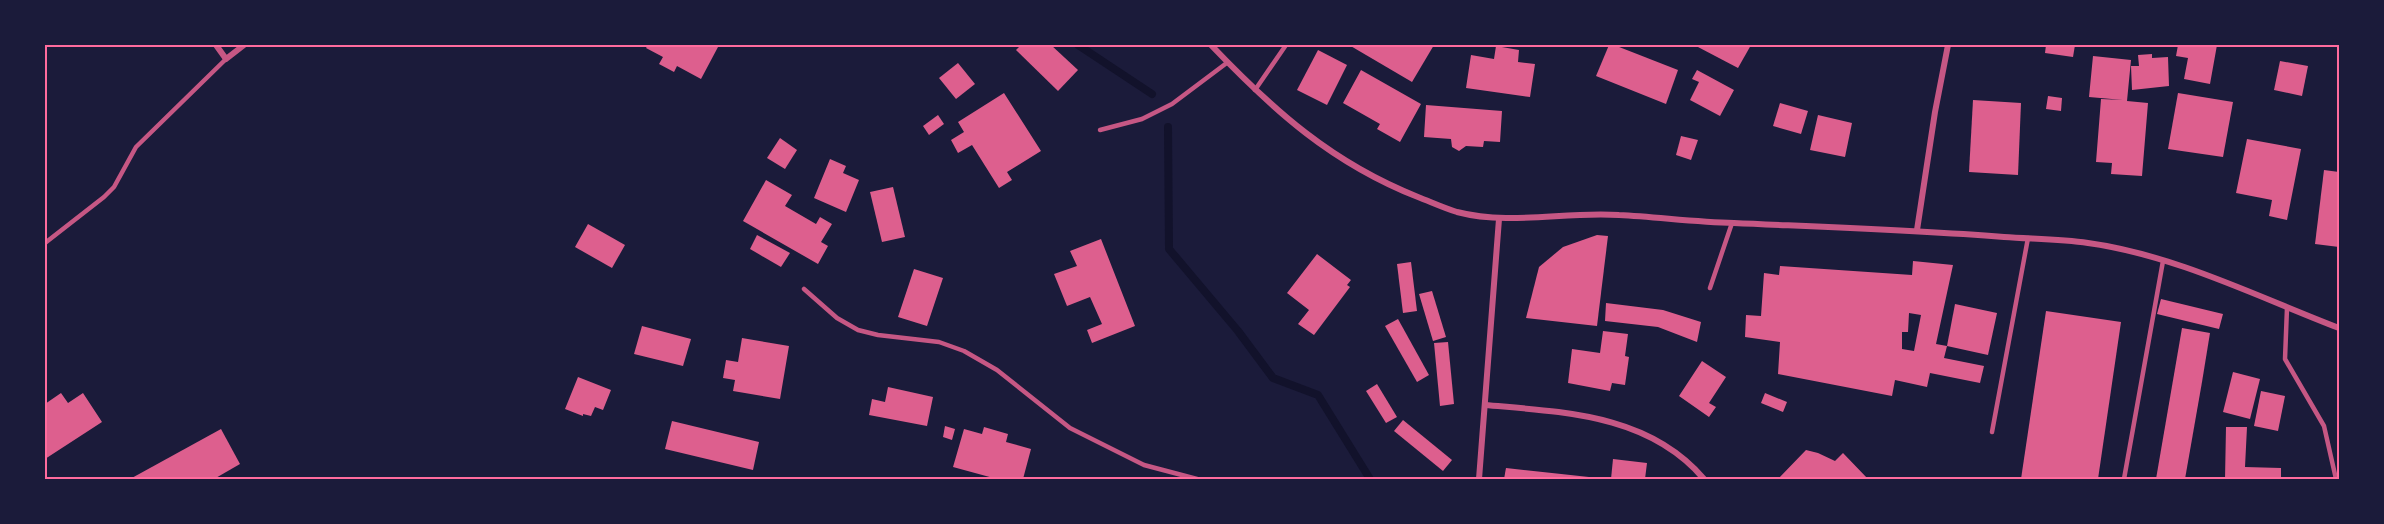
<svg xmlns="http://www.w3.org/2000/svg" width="2384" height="524" font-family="'Alegreya Sans',sans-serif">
<rect width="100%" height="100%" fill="#1b1b3a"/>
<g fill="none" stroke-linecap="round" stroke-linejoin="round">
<g stroke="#12122b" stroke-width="8">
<polyline points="1078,45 1152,94"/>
<polyline points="1168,127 1169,249 1238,331 1273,378 1318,395 1370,479"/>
</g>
</g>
<g fill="#dd5f8e" fill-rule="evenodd">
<polygon points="648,45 714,45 718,47 701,79 677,66 674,72 659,64 663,57 646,48"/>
<polygon points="1021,45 1051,45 1078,70 1058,91 1016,50"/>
<polygon points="1349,45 1434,45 1412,82"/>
<polygon points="1609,45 1614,45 1678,70 1666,104 1596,76"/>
<polygon points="1699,45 1751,45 1738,68 1698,47"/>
<polygon points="2046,45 2075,45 2073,57 2045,53"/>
<polygon points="2178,45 2217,45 2210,84 2184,79 2188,58 2176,56"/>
<polygon points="1496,46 1519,50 1518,62 1535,64 1530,97 1466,88 1471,55 1494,59"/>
<polygon points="1318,50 1347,65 1327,105 1297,90"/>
<polygon points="2152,54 2152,58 2168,57 2169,86 2132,90 2131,66 2139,66 2138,55"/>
<polygon points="2093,56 2131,60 2127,101 2148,103 2142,176 2111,174 2112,163 2096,162 2101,99 2123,100 2089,97"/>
<polygon points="2280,61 2308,66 2302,96 2274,90"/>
<polygon points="958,63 975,84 956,99 939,78"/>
<polygon points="1361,70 1421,104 1400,142 1377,129 1380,124 1343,103"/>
<polygon points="1697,70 1734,90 1720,116 1690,100 1699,82 1692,79"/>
<polygon points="1004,93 1041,151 1007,172 1012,180 999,188 972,145 958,153 951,140 964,132 958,122"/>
<polygon points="2178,93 2233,102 2223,157 2168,149"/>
<polygon points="2048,96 2062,98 2061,111 2046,109"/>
<polygon points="1973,100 2021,103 2018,175 1969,172"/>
<polygon points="1780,103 1808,111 1801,134 1773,126"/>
<polygon points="1426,105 1502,111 1500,142 1484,141 1483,147 1466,146 1459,151 1452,147 1451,139 1424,137"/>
<polygon points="938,115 944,124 929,135 923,126"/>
<polygon points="1818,115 1852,123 1845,157 1810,150"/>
<polygon points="1681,136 1698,140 1691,160 1676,155"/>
<polygon points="780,138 797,150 785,169 767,158"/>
<polygon points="2247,139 2301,149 2287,220 2269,216 2272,200 2236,193"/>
<polygon points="830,159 846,166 843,173 859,180 846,212 814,198"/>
<polygon points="2324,170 2339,172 2339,247 2315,244"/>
<polygon points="766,180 792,195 785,206 816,224 820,217 832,224 821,242 828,246 818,264 743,221"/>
<polygon points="893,187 905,237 882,242 870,192"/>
<polygon points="588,224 625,245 612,268 575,247"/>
<polygon points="757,235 790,253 781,267 750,249"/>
<polygon points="1597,235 1608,236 1597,326 1526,318 1539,267 1563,247"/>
<polygon points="1101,239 1135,326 1092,343 1087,330 1102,324 1090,297 1067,306 1054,274 1077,266 1070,251"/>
<polygon points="1317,254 1351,280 1347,285 1350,287 1314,335 1298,324 1309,310 1287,293"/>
<path d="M1913 261 1953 265 1936 344 1947 346 1944 358 1984 366 1980 383 1930 373 1927 387 1895 380 1892 396 1778 374 1780 342 1745 337 1746 315 1761 316 1764 273 1779 275 1780 266 1912 275ZM1909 313 1921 315 1914 351 1902 349V332H1908Z"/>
<polygon points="1411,262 1417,311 1403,313 1397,264"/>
<polygon points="914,269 943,278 927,326 898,317"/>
<polygon points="1432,291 1446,337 1433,341 1419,294"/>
<polygon points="2161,299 2223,314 2219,329 2157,314"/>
<polygon points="1606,303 1663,310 1701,322 1697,342 1658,327 1605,321"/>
<polygon points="1955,304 1997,313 1988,355 1947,346"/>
<polygon points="2046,311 2121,322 2098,479 2021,479"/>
<polygon points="1398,319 1429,375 1417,382 1385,326"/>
<polygon points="642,326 691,339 683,366 634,354"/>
<polygon points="2182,328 2210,333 2202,382 2185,479 2156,479"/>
<polygon points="1603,331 1628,334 1625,356 1629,357 1625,385 1612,383 1610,391 1568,383 1572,349 1600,353"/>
<polygon points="742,338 789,346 780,399 733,391 735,380 723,378 726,360 738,362"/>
<polygon points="1448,342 1454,404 1440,406 1434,343"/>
<polygon points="1702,361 1726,377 1709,403 1716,407 1709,417 1679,396"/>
<polygon points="2233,372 2260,379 2250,419 2223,412"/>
<polygon points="578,377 611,390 603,410 595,407 591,416 583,414 583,416 565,409"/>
<polygon points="1377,384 1397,417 1386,423 1366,391"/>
<polygon points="888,387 933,397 927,426 869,415 872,399 885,402"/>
<polygon points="2261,391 2285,396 2278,431 2254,426"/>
<polygon points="61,393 68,403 83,393 102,422 45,459 45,404"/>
<polygon points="1765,393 1787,402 1783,412 1761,403"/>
<polygon points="1403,420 1452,460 1443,471 1394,431"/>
<polygon points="672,421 759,442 753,470 665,449"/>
<polygon points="945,426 955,429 952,440 943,437"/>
<polygon points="984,427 1008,434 1006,442 1031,449 1023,479 997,479 953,467 964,429 982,434"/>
<polygon points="2226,427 2247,427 2245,467 2281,468 2281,479 2225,479"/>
<polygon points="221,429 240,464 214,479 130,479"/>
<polygon points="1806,450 1818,453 1835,461 1843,453 1868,479 1778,479"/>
<polygon points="1613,459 1647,463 1645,479 1611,479"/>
<polygon points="1506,468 1589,477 1589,479 1504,479"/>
</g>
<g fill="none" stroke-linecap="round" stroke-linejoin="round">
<g stroke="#c65784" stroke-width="4.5">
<polyline points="1255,90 1286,45"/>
<polyline points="1100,130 1142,119 1172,104 1228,62"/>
<polyline points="45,243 104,197 114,187 136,147 226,59"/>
<polyline points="1710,288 1732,223"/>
<polyline points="804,289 837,318 858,330 878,335 939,342 964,351 997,370 1070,428 1144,465 1197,479"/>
<polyline points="2287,308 2285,359 2324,426 2336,479"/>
<polyline points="1992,432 2028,238"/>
<polyline points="2124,479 2163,261"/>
</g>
<g stroke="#c65784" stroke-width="6">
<polyline points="216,45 226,59 244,45"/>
<path d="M1211 45C1274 111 1332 163 1418 197 1431 202 1444 208 1457 212 1511 226 1565 211 1619 215 1658 217 1695 222 1734 223 1824 227 1914 230 2004 237 2032 239 2061 239 2088 243 2175 255 2258 297 2339 328"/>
<polyline points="1917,230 1935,112 1948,45"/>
<path d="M1485 405C1563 412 1649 414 1704 479"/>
<polyline points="1479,479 1499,219"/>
</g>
</g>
<rect width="2384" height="524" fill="none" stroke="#1b1b3a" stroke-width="93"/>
<rect x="46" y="46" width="2292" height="432" fill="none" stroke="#ff6b9d" stroke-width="2"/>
</svg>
